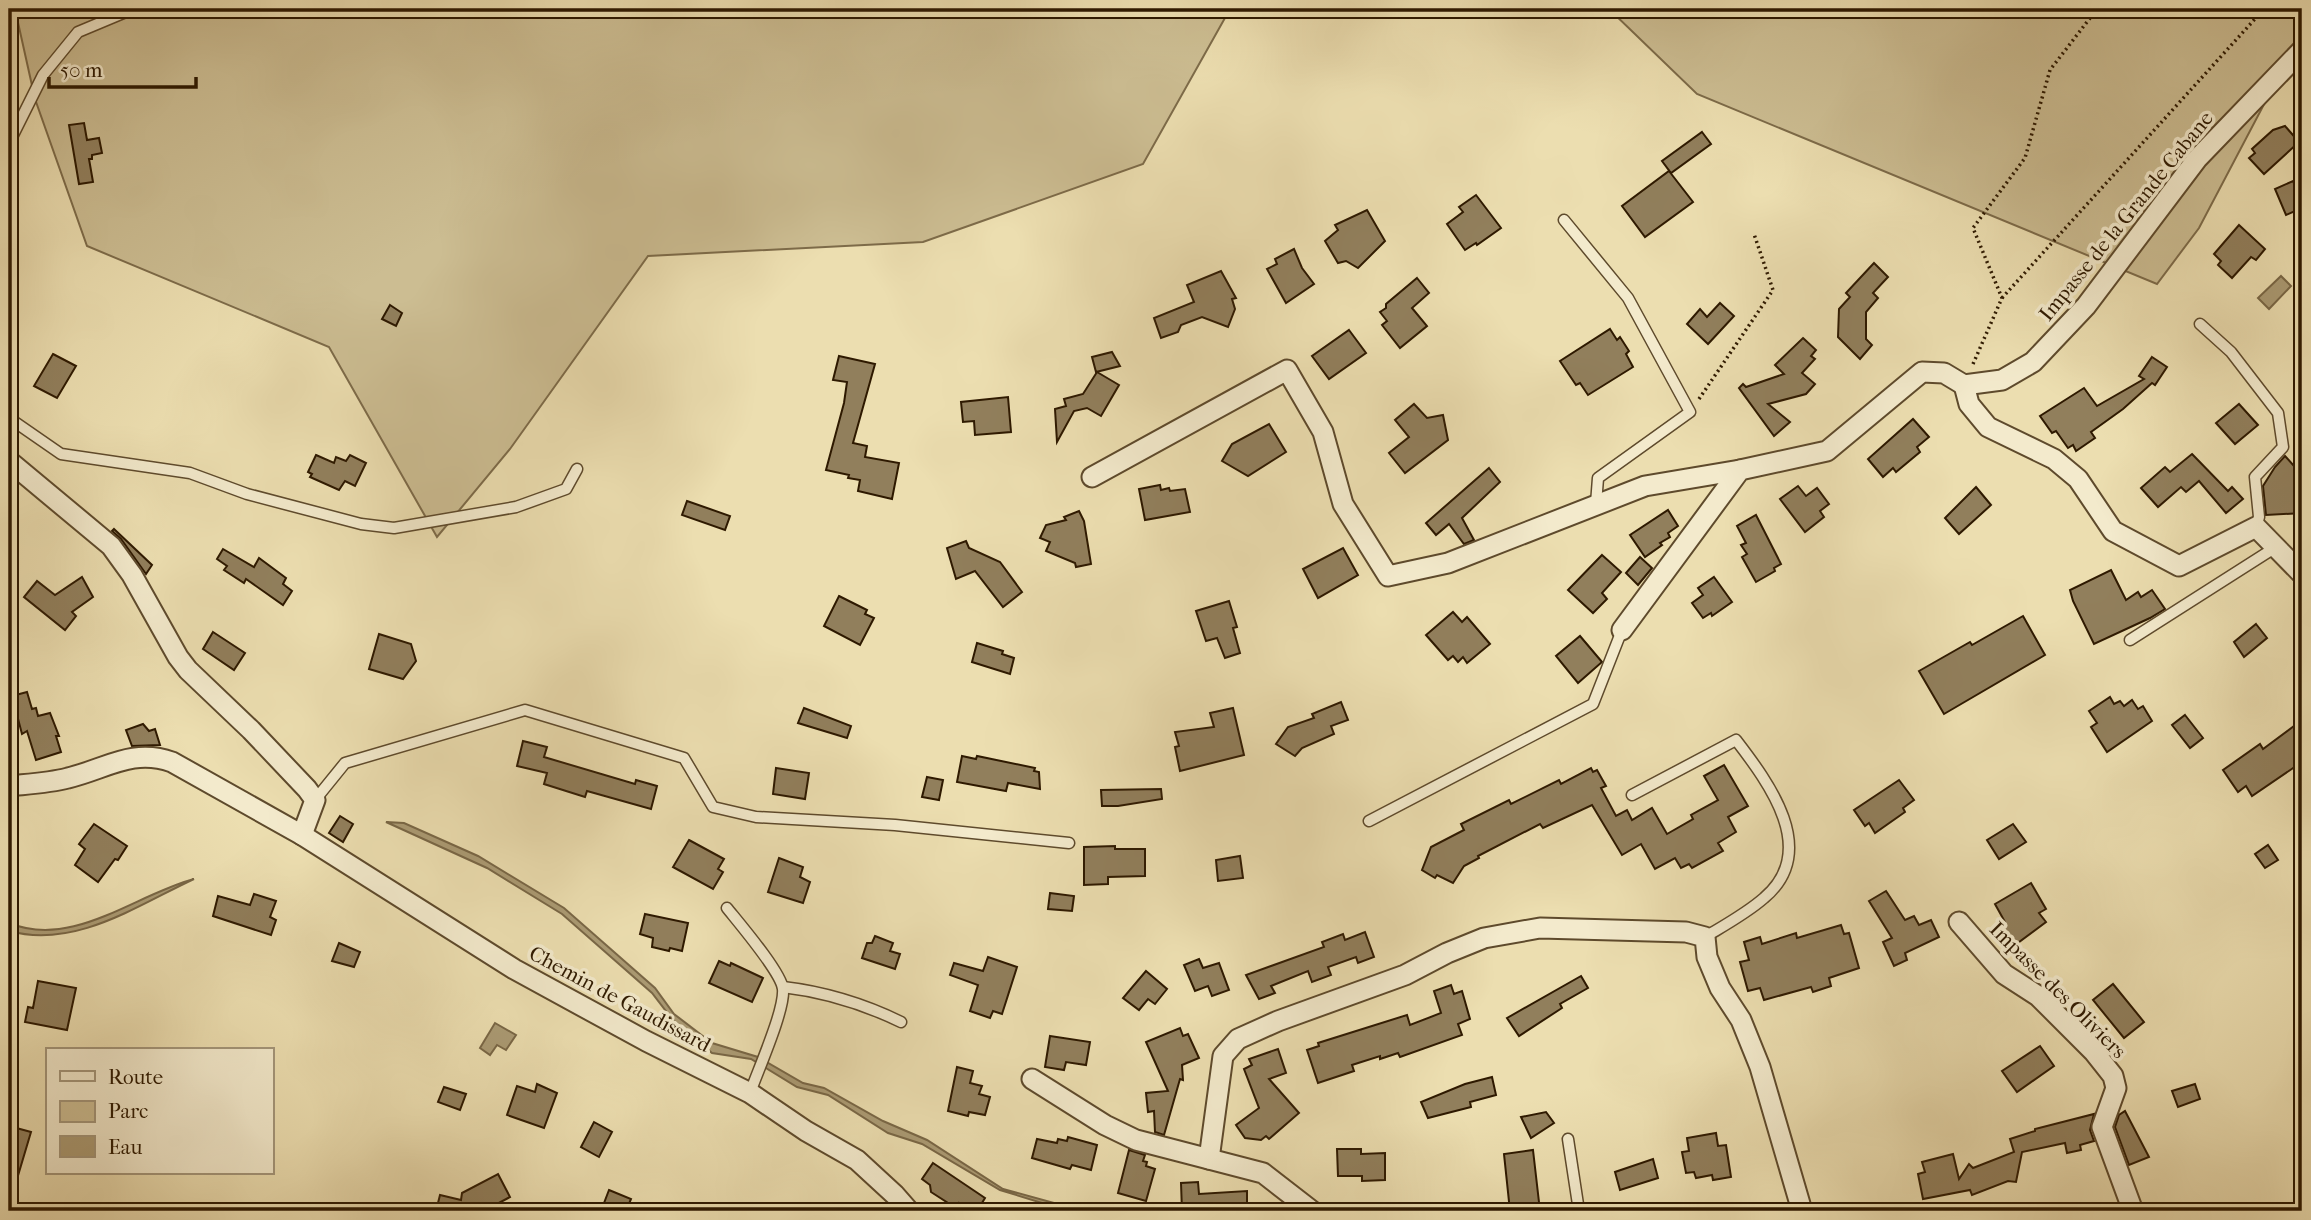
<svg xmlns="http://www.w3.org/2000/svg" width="2311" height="1220" font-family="'IM FELL French Canon',serif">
<rect width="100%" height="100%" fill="#ecdeb0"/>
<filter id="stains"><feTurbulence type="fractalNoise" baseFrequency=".00286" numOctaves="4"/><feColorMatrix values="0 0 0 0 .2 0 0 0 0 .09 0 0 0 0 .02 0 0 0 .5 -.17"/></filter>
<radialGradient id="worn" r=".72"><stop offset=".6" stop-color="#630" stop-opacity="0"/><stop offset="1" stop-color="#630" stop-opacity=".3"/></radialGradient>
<g fill="#ccbd92" stroke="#7d6b49" stroke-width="2">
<polygon points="15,9 1230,9 1143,164 923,242 648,256 510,449 437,537 329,347 87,246 35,99"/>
<polygon points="1609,9 2302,9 2302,32 2199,228 2157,284 1697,94"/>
</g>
<g fill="#ab9b74" stroke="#796746" stroke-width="2">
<polygon points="2281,276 2291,286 2269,309 2258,298"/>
<polygon points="386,822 404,823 478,856 564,908 655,988 674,1014 712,1043 758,1057 803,1083 824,1088 883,1121 927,1140 1003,1189 1083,1211 1068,1211 1000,1190 922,1144 888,1133 828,1095 797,1087 751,1059 712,1053 672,1019 652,993 562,914 487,868"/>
<path d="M194 879C136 906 75 949 9 931V923C73 949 134 895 194 879Z"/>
<polygon points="495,1023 516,1035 506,1050 497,1045 490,1055 480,1048"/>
</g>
<g fill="#917f5c" stroke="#2e1900" stroke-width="2">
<polygon points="84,123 87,140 99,138 102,153 92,155 92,159 89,159 93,182 79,184 69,125"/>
<polygon points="2285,126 2299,142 2264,174 2249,158 2255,153 2252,149 2273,130"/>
<polygon points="1702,132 1711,144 1671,173 1662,161"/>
<polygon points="1669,171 1693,202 1645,237 1622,206"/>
<polygon points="2293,181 2295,186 2302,183 2302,208 2286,215 2275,189"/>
<polygon points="1476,195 1501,228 1477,245 1476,243 1465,250 1447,224 1463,212 1459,207"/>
<polygon points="1367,210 1385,241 1358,268 1346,261 1338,263 1325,241 1338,230 1335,225"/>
<polygon points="2239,225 2265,249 2256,260 2251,257 2232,278 2218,265 2221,261 2214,254"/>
<polygon points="1294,249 1302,268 1314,284 1286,303 1267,269 1277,264 1275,259"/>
<polygon points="1874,263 1888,277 1873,293 1878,298 1866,312 1866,339 1872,345 1860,359 1838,337 1839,309 1850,297 1846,293"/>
<polygon points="1221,271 1236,298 1232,299 1235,309 1228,327 1202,317 1181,325 1178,332 1161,338 1154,318 1194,302 1187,285"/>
<polygon points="1417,278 1429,293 1412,308 1427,326 1400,348 1382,325 1387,321 1380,312 1386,308 1386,304"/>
<polygon points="1720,303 1734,316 1708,344 1687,324 1700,309 1707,317"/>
<polygon points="390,305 402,313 396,326 382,319"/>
<polygon points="1610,329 1617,340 1620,337 1629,351 1626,354 1633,367 1588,395 1580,383 1576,385 1560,361"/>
<polygon points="1349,330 1366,353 1329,379 1312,356"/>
<polygon points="1803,338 1816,350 1811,356 1815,359 1802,373 1815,384 1806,394 1768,404 1790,422 1774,436 1739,388 1743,384 1746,387 1784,374 1775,365"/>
<polygon points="1112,352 1120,366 1096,372 1092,357"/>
<polygon points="53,354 76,366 57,398 34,386"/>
<polygon points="839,356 875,364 853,443 867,446 865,457 899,463 892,499 858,491 860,480 848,478 849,475 826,470 844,403 847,382 833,380"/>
<polygon points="2152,357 2167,367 2155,385 2152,383 2123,409 2091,432 2095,438 2076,451 2073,445 2068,448 2056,431 2052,433 2040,416 2084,388 2097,406 2144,379 2139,376"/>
<polygon points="1097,372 1119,385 1101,416 1087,408 1074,411 1057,442 1055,409 1066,406 1064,399 1083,394"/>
<polygon points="1008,397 1011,432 975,435 974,421 963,422 961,402"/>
<polygon points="1414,404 1427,418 1443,415 1448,440 1405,473 1389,453 1409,437 1395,420"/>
<polygon points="2239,404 2258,425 2235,444 2216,423"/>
<polygon points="1913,419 1929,437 1917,447 1920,452 1896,472 1893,468 1883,477 1868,459"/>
<polygon points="1269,424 1286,452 1248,476 1222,461 1232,444"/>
<polygon points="2192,454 2228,491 2232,487 2243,499 2226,513 2199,481 2186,492 2181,487 2158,507 2141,488 2165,467 2170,472"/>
<polygon points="316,455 334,463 336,457 346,461 350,455 366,463 355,486 345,481 339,490 310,477 312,474 308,472"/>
<polygon points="2285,456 2302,475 2302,513 2266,515 2263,486 2275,467"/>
<polygon points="1489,468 1500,482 1462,518 1474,540 1464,544 1449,524 1436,535 1426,523"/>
<polygon points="1160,485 1161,490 1169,488 1170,491 1185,489 1190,512 1145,520 1139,489"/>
<polygon points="1798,486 1806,496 1817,488 1829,504 1820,511 1824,517 1805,532 1780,499"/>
<polygon points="1976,487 1991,505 1959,534 1945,518"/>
<polygon points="687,501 730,516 725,530 682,515"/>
<polygon points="1668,510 1678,526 1668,533 1670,537 1660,543 1662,545 1645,557 1630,535"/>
<polygon points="1079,511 1084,521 1091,564 1076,567 1075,563 1046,551 1050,542 1040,538 1046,525 1066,520 1064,517"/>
<polygon points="1756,515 1781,564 1774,568 1775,571 1756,582 1742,557 1747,554 1741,545 1746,543 1737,526"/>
<polygon points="114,529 152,565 146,574 121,539 112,531"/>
<polygon points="966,541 969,548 1000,562 1022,592 1003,607 975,571 956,579 947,548"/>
<polygon points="1343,548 1358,575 1318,598 1303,569"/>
<polygon points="223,549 254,567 259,558 286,578 283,584 292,591 283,605 246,579 244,583 224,570 227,566 217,559"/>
<polygon points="1602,555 1621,572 1602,593 1607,599 1593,613 1568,590"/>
<polygon points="1640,557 1652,568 1638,585 1626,573"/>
<polygon points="2111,570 2126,600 2138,592 2141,597 2152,590 2165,609 2150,618 2094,644 2073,601 2070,590"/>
<polygon points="82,577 93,597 72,612 76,616 65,630 24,597 37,581 55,595"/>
<polygon points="1714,577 1732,602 1712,616 1711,613 1703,618 1692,603 1703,595 1698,588"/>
<polygon points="839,596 867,610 865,614 874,618 860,645 824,626"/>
<polygon points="1229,601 1237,627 1233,628 1240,653 1225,658 1217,638 1206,641 1196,611"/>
<polygon points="1453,612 1462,622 1467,617 1490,644 1467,663 1463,657 1458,662 1453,656 1448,660 1426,635"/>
<polygon points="2023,616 2045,655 1944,714 1919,671 1970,642 1972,645"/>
<polygon points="2256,624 2267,638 2244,657 2234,642"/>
<polygon points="213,632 245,653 234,670 203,649"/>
<polygon points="379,634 411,644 416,661 403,679 369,669"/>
<polygon points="1580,636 1602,662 1578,683 1556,656"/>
<polygon points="977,643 1003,651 1002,654 1014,658 1010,674 972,662"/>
<polygon points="27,692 32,709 36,708 38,716 50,713 59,736 56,736 61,752 36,760 27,731 22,734 12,696"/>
<polygon points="2110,697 2114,704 2120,701 2124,706 2132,700 2138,709 2143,706 2152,721 2107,752 2091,727 2097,723 2089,711"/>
<polygon points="1341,702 1348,720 1331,726 1334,734 1302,748 1295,756 1276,744 1288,727 1314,718 1312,714"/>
<polygon points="804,708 851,726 847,738 798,723"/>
<polygon points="1233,708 1244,755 1180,771 1175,747 1179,746 1175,732 1214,727 1210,713"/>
<polygon points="2185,715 2203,738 2190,748 2172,725"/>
<polygon points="2302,720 2302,762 2252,796 2246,786 2238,792 2223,770 2260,744 2263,749"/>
<polygon points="143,724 149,731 155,729 160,745 132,746 126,730"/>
<polygon points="523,741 547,747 544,757 635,784 636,780 657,786 651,809 587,791 585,797 544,784 547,773 517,766"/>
<polygon points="962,756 976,759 977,756 1035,768 1034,771 1039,772 1040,789 1008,783 1006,791 957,782"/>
<polygon points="1724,765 1748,806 1728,817 1736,832 1718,843 1723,851 1692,868 1689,864 1681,868 1675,858 1655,869 1641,844 1622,855 1592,805 1543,828 1540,824 1478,856 1479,858 1464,866 1453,883 1437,875 1435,878 1422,870 1431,847 1464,830 1461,824 1509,800 1511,804 1559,780 1561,784 1591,768 1593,772 1597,770 1606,786 1601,788 1616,816 1627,810 1632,820 1652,808 1667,834 1693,819 1691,815 1718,800 1704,776"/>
<polygon points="776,768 809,773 805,799 773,794"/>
<polygon points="927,777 943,780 939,800 922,797"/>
<polygon points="1899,780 1914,800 1903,808 1905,812 1875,833 1869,823 1865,826 1854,810"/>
<polygon points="1161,789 1162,799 1118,806 1102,806 1101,790"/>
<polygon points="340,816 353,824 343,842 329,833"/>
<polygon points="94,824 127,846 118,860 115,859 98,882 75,865 85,849 79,844"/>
<polygon points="2013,824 2026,842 1999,859 1987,840"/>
<polygon points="689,840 724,859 718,869 723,872 713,889 673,867"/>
<polygon points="2268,845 2278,860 2265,868 2255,854"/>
<polygon points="1115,846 1115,849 1145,849 1145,876 1108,877 1108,884 1084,885 1084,847"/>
<polygon points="1240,856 1243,878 1218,881 1216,860"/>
<polygon points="779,858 803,867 800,877 810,882 803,903 768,892"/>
<polygon points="2031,883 2046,909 2039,913 2046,922 2015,945 2001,926 2005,922 1995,904"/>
<polygon points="1886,891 1905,920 1914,916 1919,925 1931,920 1939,937 1905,953 1907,960 1894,966 1883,942 1892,938 1869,901"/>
<polygon points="1050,893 1074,896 1072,911 1048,909"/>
<polygon points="254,894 276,901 270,917 276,920 271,935 213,916 218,896 250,905"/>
<polygon points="645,914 688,923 682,951 670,948 669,951 652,947 653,938 640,934"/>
<polygon points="1841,925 1844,934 1849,933 1859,968 1829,978 1831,986 1813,992 1811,987 1764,1000 1760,988 1748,991 1740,962 1749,960 1744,942 1760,937 1762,944 1796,933 1797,938"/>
<polygon points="1365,932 1374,957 1358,963 1356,957 1328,967 1331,975 1312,982 1308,971 1271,986 1275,993 1259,999 1246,975 1324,947 1322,942 1343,934 1345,940"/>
<polygon points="875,936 893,943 890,951 900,954 895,969 862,958 867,943 872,943"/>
<polygon points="339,943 360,952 354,967 332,961"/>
<polygon points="988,957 1017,967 1002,1014 993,1011 990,1018 970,1011 978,985 950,975 954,963 983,971"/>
<polygon points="1199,959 1203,968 1219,963 1229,990 1212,996 1208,986 1195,991 1184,965"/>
<polygon points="719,961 730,966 731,963 763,978 752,1002 709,983"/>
<polygon points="1146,971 1167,989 1155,1004 1148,999 1139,1010 1123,998"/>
<polygon points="1581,976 1588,988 1560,1004 1562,1008 1519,1036 1507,1018"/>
<polygon points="38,981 76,988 67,1030 25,1022 28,1007 33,1008"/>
<polygon points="2113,984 2144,1022 2124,1038 2093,1000"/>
<polygon points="1451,985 1454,994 1462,991 1470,1019 1458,1024 1462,1035 1400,1057 1398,1053 1380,1059 1380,1056 1352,1065 1354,1071 1318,1083 1307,1050 1319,1046 1318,1043 1407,1015 1410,1025 1441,1013 1434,991"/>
<polygon points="1180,1028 1183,1036 1188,1034 1199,1058 1182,1065 1183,1080 1180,1079 1164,1135 1155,1132 1154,1111 1148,1112 1146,1093 1168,1091 1146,1042"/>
<polygon points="1050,1036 1090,1042 1086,1065 1066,1062 1064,1070 1045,1067"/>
<polygon points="2040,1046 2054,1066 2017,1092 2002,1071"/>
<polygon points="1278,1049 1286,1073 1269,1079 1299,1113 1269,1139 1266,1136 1261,1140 1245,1138 1236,1125 1259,1108 1244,1069 1252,1065 1249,1059"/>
<polygon points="957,1067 973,1071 970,1083 982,1086 979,1094 990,1097 985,1115 969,1112 968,1116 948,1111"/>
<polygon points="1492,1077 1496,1095 1470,1102 1471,1107 1428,1118 1421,1102 1465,1084"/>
<polygon points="537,1084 557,1093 544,1128 507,1115 517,1086 535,1092"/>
<polygon points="2195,1084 2200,1099 2178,1107 2172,1091"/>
<polygon points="444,1087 466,1094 460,1110 438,1102"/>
<polygon points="2125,1111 2149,1157 2129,1165 2115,1127 2119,1115"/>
<polygon points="1546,1112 1554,1123 1531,1138 1521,1117"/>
<polygon points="2094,1114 2090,1130 2094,1141 2080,1145 2081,1150 2067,1153 2065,1143 2022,1152 2016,1182 2008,1181 1972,1195 1970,1190 1923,1199 1918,1174 1925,1172 1922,1162 1953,1154 1959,1179 1969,1164 1973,1168 2014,1152 2010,1139 2035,1131 2035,1129"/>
<polygon points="594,1122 612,1132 599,1157 581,1147"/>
<polygon points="9,1126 31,1132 14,1189 9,1188"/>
<polygon points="1716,1133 1718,1146 1726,1145 1731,1177 1713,1180 1712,1175 1696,1178 1694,1172 1686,1173 1682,1152 1689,1151 1687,1138"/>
<polygon points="1068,1137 1097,1145 1091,1170 1072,1165 1070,1169 1032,1158 1037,1139 1057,1143 1058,1139 1067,1141"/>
<polygon points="1337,1149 1361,1149 1361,1154 1385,1153 1385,1180 1362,1181 1362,1176 1338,1176"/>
<polygon points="1129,1150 1145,1155 1143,1161 1147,1162 1146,1166 1155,1169 1146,1201 1118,1193"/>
<polygon points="1533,1150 1540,1211 1510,1211 1504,1154"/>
<polygon points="1653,1159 1658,1178 1620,1190 1615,1172"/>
<polygon points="933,1163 985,1198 977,1211 970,1211 959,1203 956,1208 931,1192 930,1185 922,1179"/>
<polygon points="498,1174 510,1197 484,1211 436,1211 440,1195 461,1200 462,1193"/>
<polygon points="1198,1182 1199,1194 1247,1191 1247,1211 1182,1211 1181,1183"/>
<polygon points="609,1190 631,1199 626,1211 601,1211"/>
</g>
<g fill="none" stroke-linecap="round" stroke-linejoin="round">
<g stroke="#5e4a2c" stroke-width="13">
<g id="lane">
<polyline points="9,143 43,75 78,32 133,9"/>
<polyline points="1564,220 1628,298 1690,412 1598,478 1596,504"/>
<polyline points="2200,324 2231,352 2278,413 2283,447 2255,477 2259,517 2256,527"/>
<polyline points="9,418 61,454 190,473 247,494 361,524 394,528 516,507 566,489 577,469"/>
<polyline points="2130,640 2276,547"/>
<path d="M1632 795 1736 740C1769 783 1820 851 1764 898 1747 913 1725 925 1705 937"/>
<polyline points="315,800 345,763 525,710 684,758 713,807 756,817 895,825 1069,843"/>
<polyline points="1369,821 1593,704 1622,630"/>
<path d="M727 908C739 923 781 972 783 989 785 1010 758 1070 750 1093"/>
<path d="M783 987C826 992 862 1003 901 1022"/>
<polyline points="1568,1139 1579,1211"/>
</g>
</g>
<g stroke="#5e4a2c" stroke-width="23">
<g id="street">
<polyline points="1964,385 1969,404 1988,427 2054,459 2078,479 2113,531 2179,566 2256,527 2302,574"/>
<polyline points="9,461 111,546 132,575 178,657 188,670 251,730 307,789 315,800 302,835"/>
<polyline points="1092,477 1287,370 1323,432 1343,504 1388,576 1448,563 1645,486 1740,470"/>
<polyline points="1622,630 1740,470 1827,451 1922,372 1944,373 1964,385 2002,380 2033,362 2086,306 2197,159 2302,50"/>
<path d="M9 786C28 784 49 783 68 778 106 769 132 748 172 762L302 835 514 969 646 1041 750 1093 806 1131 857 1160 895 1195 909 1211"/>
<polyline points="1959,922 2004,974 2038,996 2094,1052 2113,1076 2116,1088 2102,1127 2133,1211"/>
<polyline points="1032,1079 1105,1125 1136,1140 1263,1173 1312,1211"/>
<polyline points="1209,1159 1223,1056 1238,1039 1278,1021 1405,975 1447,953 1484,938 1540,928 1686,932 1705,937 1707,957 1720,988 1741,1020 1760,1067 1800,1204"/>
</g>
</g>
<g stroke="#2e1900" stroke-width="3.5" stroke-dasharray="2 3.5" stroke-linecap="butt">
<polyline points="2002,298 2264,9"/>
<polyline points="1973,364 2002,298 1973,228 2025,158 2050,70 2097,9"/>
<polyline points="1699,399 1773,290 1754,234"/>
</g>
<use href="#lane" stroke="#f3eacc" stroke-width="10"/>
<use href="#street" stroke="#f3eacc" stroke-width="19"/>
</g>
<g text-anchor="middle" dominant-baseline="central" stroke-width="7" stroke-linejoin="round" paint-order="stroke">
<g font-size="21" fill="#2e1900" stroke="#f3eacc">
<text transform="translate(2126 216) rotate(-51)">Impasse de la Grande Cabane</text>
<text transform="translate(2058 990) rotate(45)">Impasse des Oliviers</text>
<text transform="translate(620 999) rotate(28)">Chemin de Gaudissard</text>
</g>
</g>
<rect width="2311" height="1220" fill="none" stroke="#ecdeb0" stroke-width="35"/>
<rect x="10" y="10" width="2290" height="1199" fill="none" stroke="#2e1900" stroke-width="3.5"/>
<rect x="18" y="18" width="2276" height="1185" fill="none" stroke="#2e1900" stroke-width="2"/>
<rect x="46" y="1048" width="228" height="126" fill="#f3eacc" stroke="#a4967a" stroke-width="2"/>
<rect x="60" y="1071" width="35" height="10" fill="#f3eacc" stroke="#a4967a" stroke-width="2"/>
<text x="108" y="1084" font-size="21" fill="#2e1900">Route</text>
<rect x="60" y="1101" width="35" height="21" fill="#ccbd92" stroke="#a4967a" stroke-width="2"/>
<text x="108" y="1118" font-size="21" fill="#2e1900">Parc</text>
<rect x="60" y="1136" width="35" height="21" fill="#ab9b74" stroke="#a4967a" stroke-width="2"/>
<text x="108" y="1154" font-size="21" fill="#2e1900">Eau</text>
<path d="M49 77v10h147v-10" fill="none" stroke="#2e1900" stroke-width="3.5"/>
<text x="60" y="77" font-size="21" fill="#2e1900" stroke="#f3eacc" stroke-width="5" paint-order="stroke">50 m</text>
<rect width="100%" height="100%" filter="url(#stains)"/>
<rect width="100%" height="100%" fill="url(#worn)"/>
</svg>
